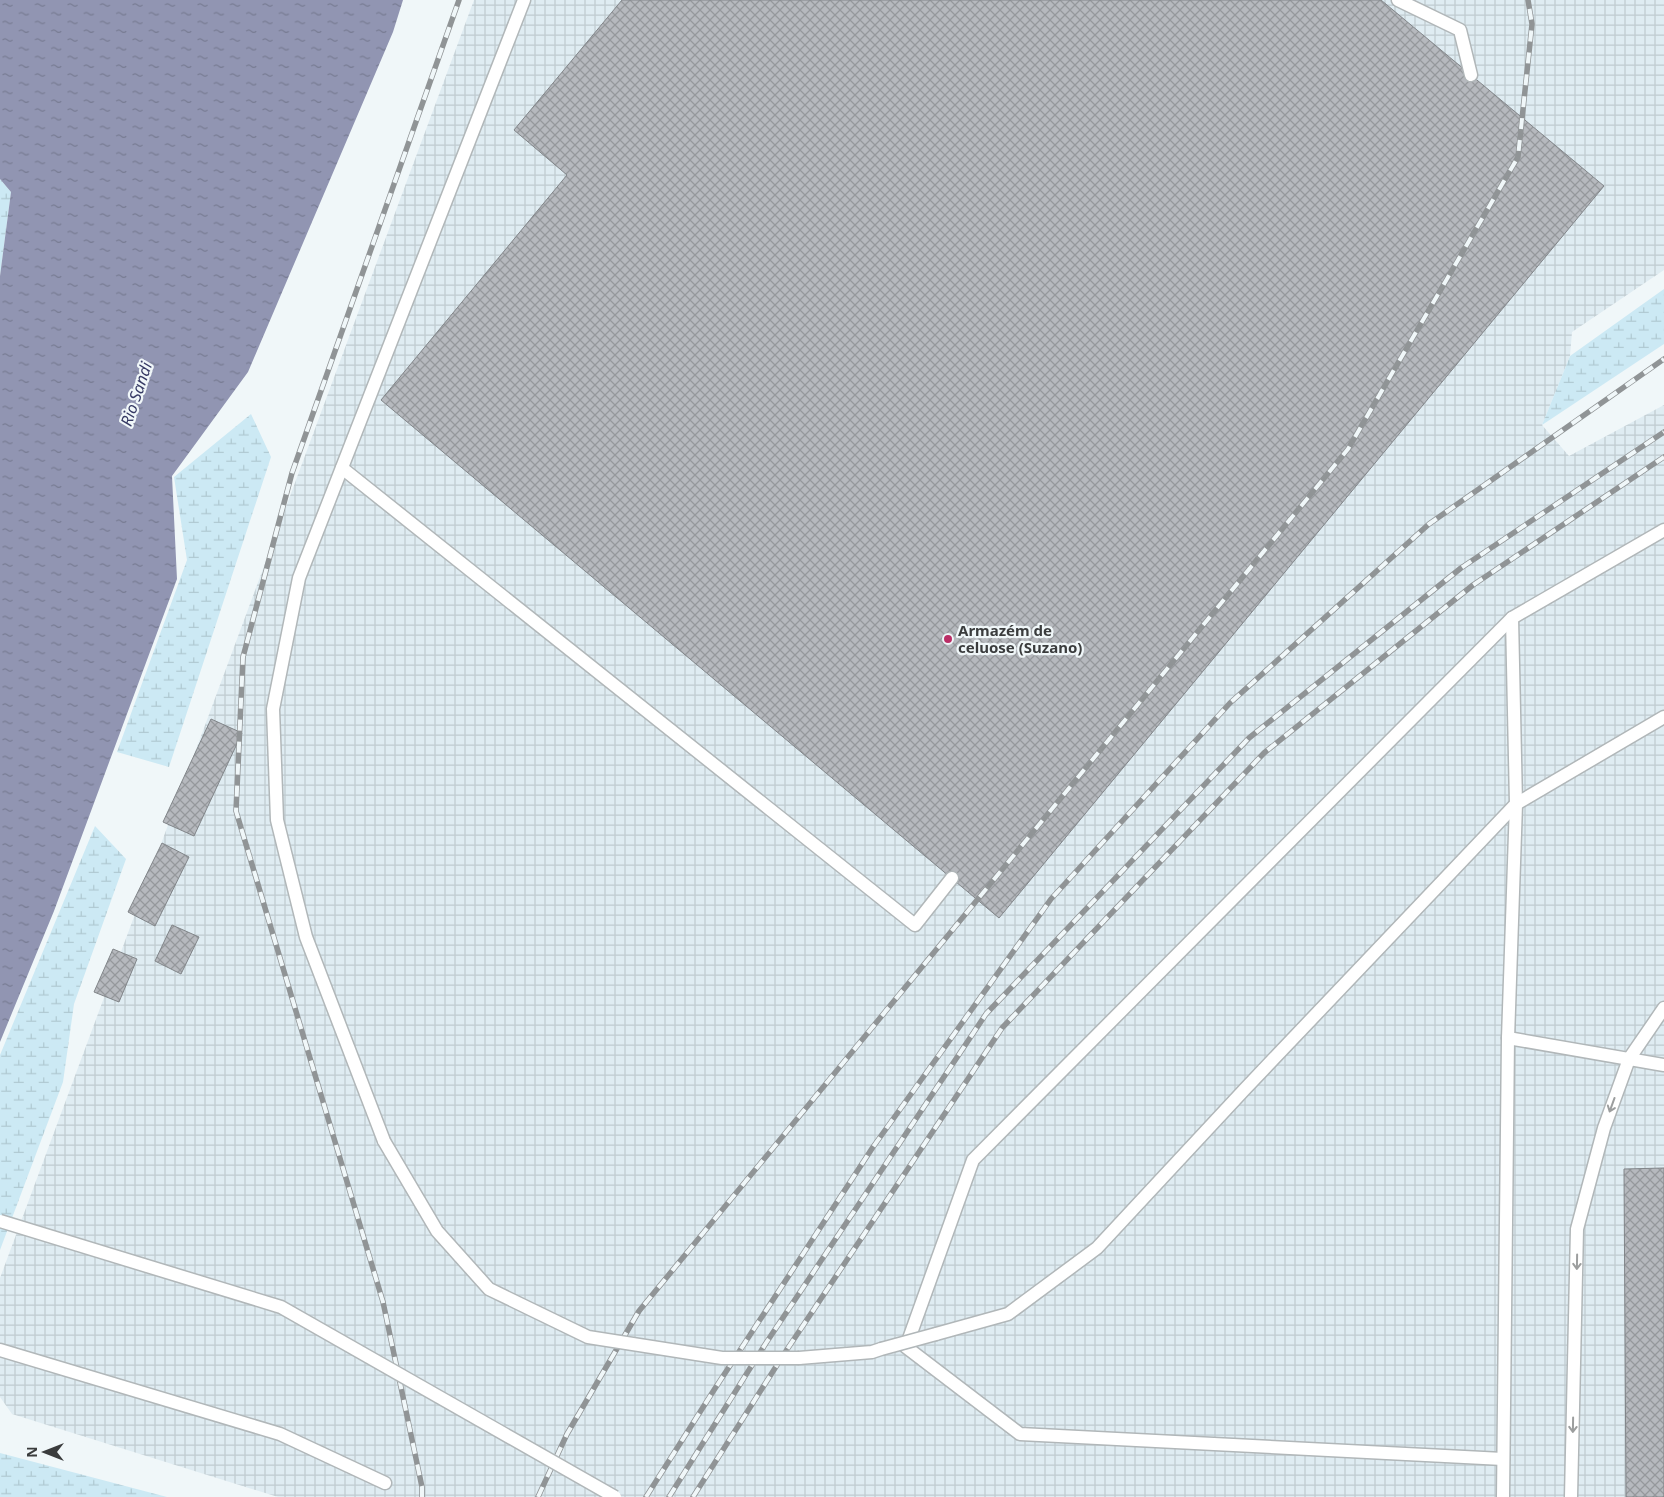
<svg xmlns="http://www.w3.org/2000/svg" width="1664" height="1497" font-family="'Noto Sans',sans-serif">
<defs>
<pattern id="industrial-grid" width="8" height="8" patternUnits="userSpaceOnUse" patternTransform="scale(1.25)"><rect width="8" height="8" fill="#dfecf2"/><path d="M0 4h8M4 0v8" fill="none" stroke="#c0cbd0"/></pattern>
<pattern id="wetland-marsh" width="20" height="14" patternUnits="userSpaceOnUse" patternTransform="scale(1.25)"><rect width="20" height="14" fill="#cce9f4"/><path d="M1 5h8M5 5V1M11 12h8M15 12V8" fill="none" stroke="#b0c9d2"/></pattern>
<pattern id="water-ripples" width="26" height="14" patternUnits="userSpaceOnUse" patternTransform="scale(1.25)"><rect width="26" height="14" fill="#9195b2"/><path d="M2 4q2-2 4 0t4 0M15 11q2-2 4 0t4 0" fill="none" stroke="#777b92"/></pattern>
<pattern id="building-cross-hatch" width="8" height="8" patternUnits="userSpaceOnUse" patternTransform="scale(1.25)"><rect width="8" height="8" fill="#b6b9be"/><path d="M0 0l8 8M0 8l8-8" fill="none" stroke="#95989c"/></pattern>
</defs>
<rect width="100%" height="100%" fill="#f0f7f9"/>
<polygon fill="url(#industrial-grid)" points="474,0 1664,0 1664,270 1572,332 1570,356 1542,425 1569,456 1664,405 1664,1497 278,1497 12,1414 0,1397 0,1278"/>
<g fill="url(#wetland-marsh)">
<polygon points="0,179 11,192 0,276"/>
<polygon points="1664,289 1664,344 1542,425 1570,356"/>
<polygon points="251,414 271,457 169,767 117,752 187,560 174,477"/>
<polygon points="95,826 126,859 74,1004 63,1082 0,1250 0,1055"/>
<polygon points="0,1453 167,1497 0,1497"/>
</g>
<polygon fill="url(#water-ripples)" points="0,0 403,0 393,32 248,372 172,476 177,579 54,911 0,1042 0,276 11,192 0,179"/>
<g fill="url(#building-cross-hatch)" stroke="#818589">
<polygon points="622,0 1381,0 1604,186 999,918 381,400 567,175 514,130"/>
<polygon points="211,719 242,733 194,836 163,822"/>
<polygon points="162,843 189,857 155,926 128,912"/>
<polygon points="172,925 199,937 181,974 155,961"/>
<polygon points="113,949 137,959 119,1002 94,992"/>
<polygon points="1664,1168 1664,1497 1626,1497 1624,1169"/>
</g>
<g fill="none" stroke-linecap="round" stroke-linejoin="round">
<g stroke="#b1b7b9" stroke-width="15">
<g id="service">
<polyline points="1398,0 1460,30 1471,75"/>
<polyline points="342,468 915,925 952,878"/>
<polyline points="1508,1038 1664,1065"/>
<polyline points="384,1141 306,937 277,820 273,709 299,578 524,0"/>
<polyline points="936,1334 1008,1314 1097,1248 1244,1090 1516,804 1664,717"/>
<polyline points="0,1350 280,1434 385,1483"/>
<polyline points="799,1358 872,1352 881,1349"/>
<polyline points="1503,1459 1020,1434 906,1347 973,1160 1512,618 1664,530"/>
<polyline points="1503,1497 1508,1038 1516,804 1512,618"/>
<polyline points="1571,1497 1577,1229 1604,1128 1629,1059 1664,1008"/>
</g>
</g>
<use href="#service" stroke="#fff" stroke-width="12"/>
<g stroke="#909496" stroke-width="5.5">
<g id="rail">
<polyline points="422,1497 422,1487 383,1302 236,811 243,657 292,473 459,0"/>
<polyline points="538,1497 567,1434 639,1311 1348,449 1518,157 1532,24 1528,0"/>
<polyline points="646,1497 714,1390 873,1147 1051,899 1230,703 1429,524 1664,359"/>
<polyline points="669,1497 766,1343 986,1014 1249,738 1461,568 1664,432"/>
<polyline points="693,1497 784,1354 1002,1028 1264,753 1473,585 1664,457"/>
</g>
</g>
<use href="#rail" stroke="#f0f7f9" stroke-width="4" stroke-dasharray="11" stroke-linecap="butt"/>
<g stroke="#b1b7b9" stroke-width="15" stroke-linecap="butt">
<g id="service-bridge">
<polyline points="384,1141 437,1231 489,1289 588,1337 722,1358 799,1358"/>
<polyline points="0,1221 281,1307 615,1497"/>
<polyline points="881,1349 936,1334"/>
</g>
</g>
<use href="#service-bridge" stroke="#fff" stroke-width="12"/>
</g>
<defs><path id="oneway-shaft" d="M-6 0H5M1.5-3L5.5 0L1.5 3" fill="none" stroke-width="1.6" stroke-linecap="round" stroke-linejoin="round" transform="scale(1.25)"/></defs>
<g stroke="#9c9e9e">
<use href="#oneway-shaft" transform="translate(1612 1105) rotate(110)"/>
<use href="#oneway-shaft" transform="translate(1577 1262) rotate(91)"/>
<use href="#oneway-shaft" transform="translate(1573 1425) rotate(91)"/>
</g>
<circle fill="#ba2e66" stroke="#f0f7f9" stroke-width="2" cx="948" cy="639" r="5"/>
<g text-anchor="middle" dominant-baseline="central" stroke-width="4.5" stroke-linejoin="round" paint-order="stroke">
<g font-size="15" font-weight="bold" fill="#3a3c3d" stroke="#f0f7f9" text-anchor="start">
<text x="958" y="630">Armazém de<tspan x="958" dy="17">celuose (Suzano)</tspan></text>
</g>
<g font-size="16" font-style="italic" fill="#363a64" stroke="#f0f7f9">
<text transform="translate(136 394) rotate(-71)">Rio Sandi</text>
</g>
</g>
<g transform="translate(45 1452) rotate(270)" stroke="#f0f7f9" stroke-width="4" paint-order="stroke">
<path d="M0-4L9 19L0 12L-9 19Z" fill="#3a3c3d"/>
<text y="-8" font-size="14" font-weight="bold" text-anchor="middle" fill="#3a3c3d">N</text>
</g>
</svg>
